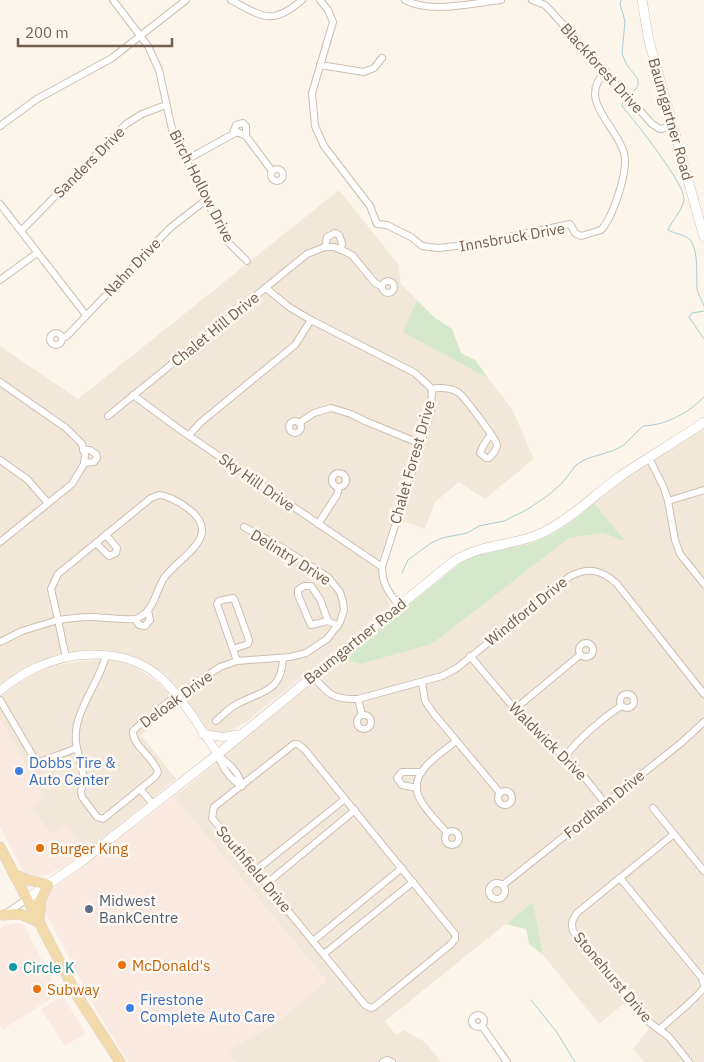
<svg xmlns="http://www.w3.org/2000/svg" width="704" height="1062" font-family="'IBM Plex Sans',sans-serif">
<rect width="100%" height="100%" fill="#fbf5eb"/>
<g fill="#f2e8da">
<polygon points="339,190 398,264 401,284 417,300 403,332 489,379 512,409 534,459 485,499 459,482 435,502 425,529 394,518 379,560 378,570 380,581 389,602 390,606 246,722 225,735 212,733 207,730 173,686 155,669 137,659 122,653 101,650 79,651 49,658 27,667 0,685 0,346 78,399"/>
<polygon points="704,425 704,1062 644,1062 633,1049 650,1027 640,1019 626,1002 599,1024 543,955 533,902 385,1021 396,1035 403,1030 425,1042 441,1062 235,1062 226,1051 272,1026 326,981 174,797 343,658 361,664 432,644 569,538 603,533 625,542 594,503 629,475 645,466"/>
<polygon points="99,659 119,661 135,667 158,682 169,693 176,705 141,735 176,779 86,851 65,824 52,835 31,808 44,798 0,719 0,696 16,684 35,673 56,665"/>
</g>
<g fill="#fae9e1">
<polygon points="0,719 44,798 31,809 52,834 65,824 86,851 72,862 45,876 29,877 25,874 0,827"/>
<polygon points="174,797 326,982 272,1026 227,1051 235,1062 128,1062 95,1008 42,906 49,890 75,873"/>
<polygon points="18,923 24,925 59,994 3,1029 0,1025 0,929 6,925"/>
<polygon points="62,996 86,1033 65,1046 41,1009"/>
</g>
<g fill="#d6e8cb">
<polygon points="417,300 434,317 452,329 461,353 475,360 489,379 403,332"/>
<path d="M594 503 626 542 603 533 569 538 432 644 361 664 343 658 463 561C486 549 511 550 535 542 558 533 577 519 594 503Z"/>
<polygon points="533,902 543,955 529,944 526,929 506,924"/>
</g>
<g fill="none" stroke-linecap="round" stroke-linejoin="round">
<g stroke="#a8ccd4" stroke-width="1">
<polyline points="621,0 620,4 625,21 622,54 627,65 638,79 638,86 633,92"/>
<path d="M623 101 622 106C634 120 685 184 684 199 683 210 672 220 668 230 675 234 684 234 690 240 699 251 696 274 697 287 697 293 702 300 704 306"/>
<polyline points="704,311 692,313 689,317 704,339"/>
<path d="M402 573 408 560 431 543 442 538 467 533 479 526 504 521 528 509 550 494 563 482 576 465 586 459 612 451 624 445 643 426C667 425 688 413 704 397"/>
<polyline points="531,1000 556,1031 575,1062"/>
</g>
<g stroke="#ccbeb2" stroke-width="8">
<g id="minor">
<polyline points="113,0 148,46 159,70 173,134 227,241 247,261"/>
<path d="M231 0C263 17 272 26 302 0"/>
<path d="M320 0 328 10 333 22 312 93 315 126 324 146 370 206 377 224 387 225 411 237 422 246 438 248 475 244 570 224 575 233 581 236 601 230C613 217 629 170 624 153 616 124 576 100 606 71"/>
<path d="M405 0C431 14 472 3 501 0"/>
<polyline points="532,0 545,5 550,10 652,124 660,129 673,126"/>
<polyline points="320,65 364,72 374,68 382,58"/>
<polyline points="0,126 37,99 112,58 186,0"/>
<polyline points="233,133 236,125 243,123 246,126 246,135"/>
<polyline points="186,160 237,132 246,136 272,171"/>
<circle cx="277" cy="175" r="6"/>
<polyline points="0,204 86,315"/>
<polyline points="21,231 126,124 142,114 166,105"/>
<polyline points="325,247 327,237 335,233 339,235 342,243 341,250"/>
<polyline points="0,280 37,253"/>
<circle cx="388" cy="287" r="6"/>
<path d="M266 288 289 307 311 320 415 373 432 389 431 411 382 567C382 584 389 593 399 606"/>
<circle cx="56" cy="339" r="6"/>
<polyline points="62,338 67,336 170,228 206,200"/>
<polyline points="0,382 66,428 82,444 85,455 84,464 72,484 0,542"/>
<path d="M432 389C440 387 452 388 459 393 464 397 497 440 497 445 497 450 492 455 489 458H486L480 453 483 446 491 434"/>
<polyline points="133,395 179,429 382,567"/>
<polyline points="108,416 307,254 325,247 334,247 346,252 352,255 375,283 381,286"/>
<circle cx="295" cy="427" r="6"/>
<polyline points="299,423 314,413 331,408 351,414 365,421 421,444"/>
<polyline points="189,435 201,422 295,345 311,320"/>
<polyline points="83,450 90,450 96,454 97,458 94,462 84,463"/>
<polyline points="649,458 664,488 668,501 675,540 680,554 704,584"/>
<polyline points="0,460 27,479 48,503"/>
<circle cx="339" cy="480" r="7"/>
<path d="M159 495C171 496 181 503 190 510 223 537 180 556 164 578 155 592 155 610 138 618 129 622 100 616 88 617 78 617 68 619 58 620L51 589 58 574 151 498Z"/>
<polyline points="668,501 704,490"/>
<polyline points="318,524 337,495 339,487"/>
<polyline points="96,543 109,556 116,553 117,548 106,535"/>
<polyline points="135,619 139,625 145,626 150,620 148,611"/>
<polyline points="328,621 311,625 310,623 298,595 298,590 304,586 311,586 320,599 328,621 338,626"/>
<polyline points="0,642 22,631 58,620 66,658"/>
<circle cx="586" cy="650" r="7"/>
<polyline points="233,649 248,644 249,640 235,601 233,598 219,601 217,604 237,661"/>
<polyline points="470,656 529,726 543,740 565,756 581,773 605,803"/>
<path d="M313 676C328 694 333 700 358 699L442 676 457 668 569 577C588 566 602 570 617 584L704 694"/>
<polyline points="422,682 425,701 434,714 500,793"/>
<circle cx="627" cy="701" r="7"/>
<polyline points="358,699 362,715"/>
<path d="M0 700 37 763 77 748 84 778 81 792 82 797 97 817 103 819 155 777 158 772C154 757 132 746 133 731L137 727 168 702 220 667 237 661 290 657 306 653 327 639 340 622 344 610 343 602 340 592 328 577 281 547 244 527"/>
<polyline points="515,709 580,655"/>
<circle cx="364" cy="722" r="7"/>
<path d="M216 721C223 715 229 708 237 704 262 691 282 692 283 658"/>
<polygon points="294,744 298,744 305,750 455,934 455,939 450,945 374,1007 371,1008 365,1005 212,818 214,807"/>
<path d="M77 748C69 715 99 686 106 655"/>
<path d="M218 754C222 767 229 779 242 786"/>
<path d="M218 755C228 763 240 773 242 786"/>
<path d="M565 756C581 737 600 720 621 706"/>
<polyline points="417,788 402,785 397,778 402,772 422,772"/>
<polyline points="140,789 153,804"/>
<circle cx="505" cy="798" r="7"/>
<polyline points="653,808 704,871"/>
<circle cx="452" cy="838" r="7"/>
<path d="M447 833C438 822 419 804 417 791 413 769 442 753 456 741"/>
<path d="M674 834 578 912C572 919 571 923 573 931L645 1019 669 1037 689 1062"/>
<polyline points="255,871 345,799"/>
<polyline points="620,878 702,978 704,985"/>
<circle cx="497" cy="891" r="8"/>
<polyline points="266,884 355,810"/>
<polyline points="503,885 681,743 704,722"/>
<polyline points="5,914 27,899"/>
<polyline points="313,941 402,868"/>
<polyline points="324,954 413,882"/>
<circle cx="478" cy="1021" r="6"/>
<polyline points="482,1026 507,1062"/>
<path d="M659 1030C669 1020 701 995 704 987"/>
<polyline points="383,1062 387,1060 392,1062"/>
</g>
</g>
<g stroke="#ccbeb2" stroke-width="9">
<g id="tertiary">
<path d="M0 691C11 682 22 674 35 668 74 650 127 647 161 678 183 698 200 729 218 754"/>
<polyline points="203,734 222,737 242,734"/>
</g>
</g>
<g stroke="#cfbfb0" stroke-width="10">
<g id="secondary">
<polyline points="642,0 649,41 704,237"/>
<path d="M27 899 82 861 218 754 454 561C485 542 514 547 544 532 572 518 593 496 618 478 646 458 676 442 704 422"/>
</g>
</g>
<g stroke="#d8d2ce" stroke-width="11">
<g id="primary">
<polyline points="0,847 78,997 120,1062"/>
<polyline points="14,874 28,880 48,885 41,899 39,921"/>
<polyline points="3,915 20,914 39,922"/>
</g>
</g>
<use href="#minor" stroke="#fff" stroke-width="6"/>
<use href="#tertiary" stroke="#fff" stroke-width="8"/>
<use href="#secondary" stroke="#fff" stroke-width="9"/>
<use href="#primary" stroke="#f2daab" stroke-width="10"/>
</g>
<g fill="#3f7fe0" stroke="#fef9f2" stroke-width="2">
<circle cx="19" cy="771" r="5"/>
<circle cx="130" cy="1008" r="5"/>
</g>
<g fill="#e8710a" stroke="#fef9f2" stroke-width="2">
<circle cx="40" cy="848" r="5"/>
<circle cx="122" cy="965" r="5"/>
<circle cx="37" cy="989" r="5"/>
</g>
<circle fill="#5c6f8a" stroke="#fef9f2" stroke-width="2" cx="89" cy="909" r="5"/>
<circle fill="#0f9aa8" stroke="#fef9f2" stroke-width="2" cx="13" cy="967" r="5"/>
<g text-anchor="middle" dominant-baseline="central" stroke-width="5" stroke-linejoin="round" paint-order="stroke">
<g font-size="15" fill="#745e50" stroke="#fef9f2">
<text transform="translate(602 68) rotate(48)">Blackforest Drive</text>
<text transform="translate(671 119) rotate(74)">Baumgartner Road</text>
<text transform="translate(89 162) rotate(-45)">Sanders Drive</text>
<text transform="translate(202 186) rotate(63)">Birch Hollow Drive</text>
<text transform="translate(512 237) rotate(-10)">Innsbruck Drive</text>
<text transform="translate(132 267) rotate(-46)">Nahn Drive</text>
<text transform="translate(215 329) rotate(-39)">Chalet Hill Drive</text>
<text transform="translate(412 462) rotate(-74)">Chalet Forest Drive</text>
<text transform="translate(257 482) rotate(35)">Sky Hill Drive</text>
<text transform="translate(291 557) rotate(32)">Delintry Drive</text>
<text transform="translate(526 611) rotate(-39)">Windford Drive</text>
<text transform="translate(355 641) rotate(-39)">Baumgartner Road</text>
<text transform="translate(176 699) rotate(-36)">Deloak Drive</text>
<text transform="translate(548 741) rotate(45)">Waldwick Drive</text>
<text transform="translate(604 804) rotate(-39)">Fordham Drive</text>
<text transform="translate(254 869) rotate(50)">Southfield Drive</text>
<text transform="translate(613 977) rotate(50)">Stonehurst Drive</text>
</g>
<g font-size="15" fill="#366cbe" stroke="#fef9f2" text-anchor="start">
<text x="29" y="762">Dobbs Tire &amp;<tspan x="29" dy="17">Auto Center</tspan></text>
<text x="140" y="999">Firestone<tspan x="140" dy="17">Complete Auto Care</tspan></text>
</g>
<g font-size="15" fill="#c56008" stroke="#fef9f2" text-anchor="start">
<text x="50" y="848">Burger King</text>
<text x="132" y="965">McDonald's</text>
<text x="47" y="989">Subway</text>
</g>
<g font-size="15" fill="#4e5e75" stroke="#fef9f2" text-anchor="start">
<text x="99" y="900">Midwest<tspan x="99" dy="17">BankCentre</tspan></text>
</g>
<g font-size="15" fill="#0d838f" stroke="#fef9f2" text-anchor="start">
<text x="23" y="967">Circle K</text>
</g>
</g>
<path d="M18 38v8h154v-8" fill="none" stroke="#745e50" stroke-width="2.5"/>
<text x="25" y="38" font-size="15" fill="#745e50" stroke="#fef9f2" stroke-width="4" paint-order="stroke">200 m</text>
</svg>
